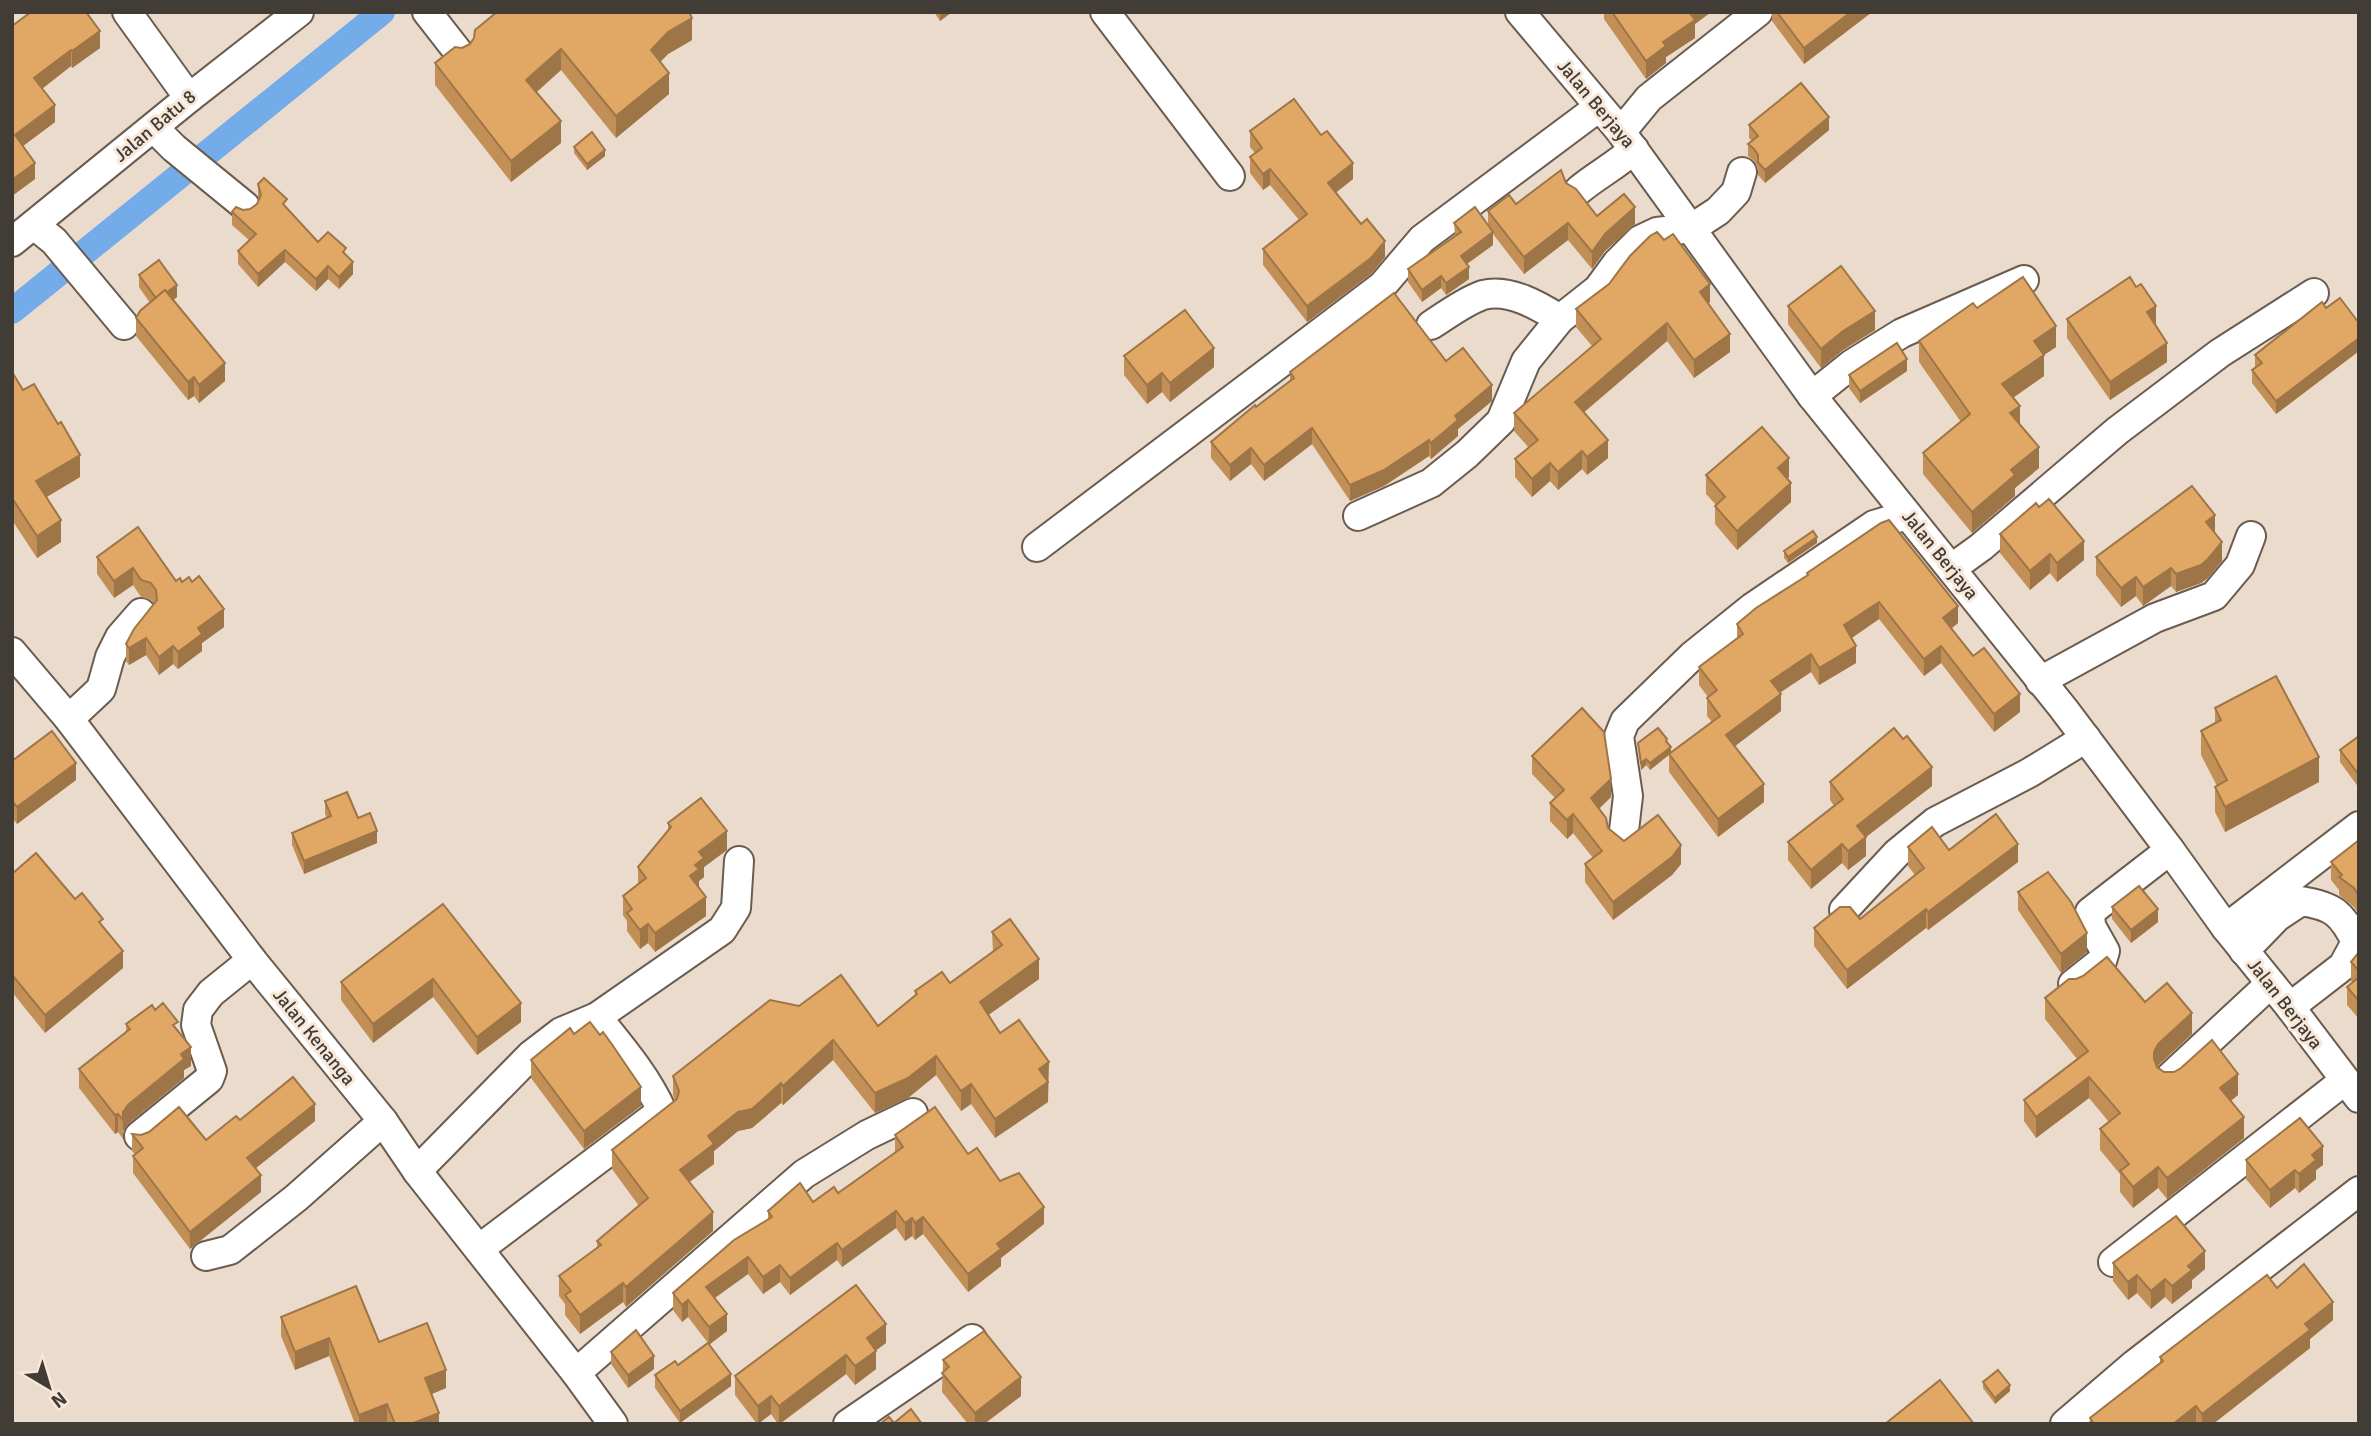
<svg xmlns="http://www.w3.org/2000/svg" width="2371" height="1436" font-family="Signika,sans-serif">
<rect width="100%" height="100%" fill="#ebdbcc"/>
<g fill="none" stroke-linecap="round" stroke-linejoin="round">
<polyline stroke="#74abe9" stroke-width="26" points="12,311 382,12"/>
<g stroke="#6a5c4f" stroke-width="32">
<g id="minor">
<polyline points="127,12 189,98"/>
<polyline points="427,12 459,53"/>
<polyline points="1105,12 1230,176"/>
<polyline points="1520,12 1621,132 1812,396 2063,708 2170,850 2226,928 2290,1007 2359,1098"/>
<polyline points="154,128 174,148 245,206"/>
<polyline points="1621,132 1649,98 1758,12"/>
<path d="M1579 190C1597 175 1617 165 1634 149"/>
<polyline points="34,225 54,241 124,325"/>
<polyline points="12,242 189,98 299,12"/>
<path d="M1431 325C1447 315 1465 301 1483 295 1509 288 1539 306 1560 319"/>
<polyline points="1812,396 1852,364 1902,333 2024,280"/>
<polyline points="1358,516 1431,483 1467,454 1501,421 1526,361 1560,319 1598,289 1617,263 1640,240 1657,232 1692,228 1718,211 1736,192 1742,172"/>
<polyline points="1037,547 1382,286 1422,239 1599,107"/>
<polyline points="1952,568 1981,547 2117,431 2220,353 2314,293"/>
<polyline points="12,652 69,719 252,960 383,1121 417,1171 576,1373 613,1424"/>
<polyline points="2040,681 2155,618 2214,596 2240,565 2251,536"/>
<polyline points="69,719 101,689 110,657 120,637 141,613"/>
<polyline points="1623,839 1628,796 1619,736 1625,721 1692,656 1753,607 1874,525 1907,515"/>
<polyline points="1844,910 1897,853 1935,822 2029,773 2086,738"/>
<polyline points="2226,928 2359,826"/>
<path d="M2244 951 2277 917 2301 901C2333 906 2342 913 2356 942L2343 966 2290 1007"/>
<polyline points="2073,984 2102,961 2105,951 2091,926 2090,912 2170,850"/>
<polyline points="597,1017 722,930 736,908 739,861"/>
<polyline points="2170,1077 2270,984"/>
<polyline points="139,1136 209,1079 212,1071 196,1025 198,1010 211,993 252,960"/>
<path d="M417 1171 531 1055 561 1032 597 1017C622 1048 646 1076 662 1111L479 1249"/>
<polyline points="206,1256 230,1250 296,1198 383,1121"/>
<polyline points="2113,1262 2344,1081"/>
<polyline points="576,1373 804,1174 867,1135 913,1113"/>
<polyline points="848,1424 972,1339"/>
<polyline points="2065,1424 2135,1364 2359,1191"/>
</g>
</g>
<use href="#minor" stroke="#fff" stroke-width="28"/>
</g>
<g fill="#c29057">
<polygon points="934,12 952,12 940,21"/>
<polygon points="1604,12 1711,12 1695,24 1695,38 1666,57 1666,63 1646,79 1604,19"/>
<polygon points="1772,12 1872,12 1804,64 1772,21"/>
<polygon points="12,26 100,48 72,68 71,66 42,89 55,122 23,146 35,179 12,196"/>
<polygon points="692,40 668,54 660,62 669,94 616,138 561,70 537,92 561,143 511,182 435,85 435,63 470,44"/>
<polygon points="1749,125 1829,130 1765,183 1758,175 1758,168 1754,161 1748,156 1748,144 1752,141 1749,138"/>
<polygon points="1250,131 1353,179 1336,192 1385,257 1371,274 1307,322 1263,265 1263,249 1299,220 1270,185 1263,190 1250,173 1250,157 1255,153 1250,147"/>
<polygon points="574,147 605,156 587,170 574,153"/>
<polygon points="1566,183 1597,216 1635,224 1605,251 1592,269 1568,240 1524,274 1493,234 1493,245 1467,264 1469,279 1446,295 1441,288 1422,302 1408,282 1408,269 1455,236 1454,223 1488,226 1488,211 1516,204"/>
<polygon points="258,184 287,208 318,242 346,255 353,274 339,289 328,279 316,291 285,262 258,287 238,264 238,251 249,240 232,225 232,212 250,209 257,204 259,200 258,196"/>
<polygon points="139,275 177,297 173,300 225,381 199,403 194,396 188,400 136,336 136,318 150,303 139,287"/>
<polygon points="1710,302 1708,303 1730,352 1694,378 1667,341 1584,412 1608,458 1587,475 1582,469 1558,490 1550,481 1532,497 1515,477 1515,459 1529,448 1514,431 1514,413 1592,346 1576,327 1576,309"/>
<polygon points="1788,306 1875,330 1843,350 1821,368 1788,324"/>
<polygon points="1977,308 2056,347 2044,355 2044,376 2013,398 2020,424 2039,468 2015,488 2015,496 1972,533 1923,474 1923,453 1961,422 1919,362 1919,341"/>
<polygon points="2326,308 2359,323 2359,351 2276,414 2252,383 2252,370 2255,368 2255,355"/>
<polygon points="2067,319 2156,324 2155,325 2167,362 2110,400 2067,338"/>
<polygon points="1124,356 1214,367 1170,402 1162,392 1147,404 1124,375"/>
<polygon points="1446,361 1492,401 1458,429 1458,436 1431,459 1429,456 1384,486 1350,501 1312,444 1264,481 1251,464 1230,481 1211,458 1211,442 1290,381 1290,372"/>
<polygon points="1907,371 1860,403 1849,388 1849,375"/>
<polygon points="12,372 23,390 80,477 47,497 61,542 37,558 12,520"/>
<polygon points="1706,475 1789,477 1787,479 1791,502 1737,550 1715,524 1715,506 1716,505 1706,494"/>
<polygon points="2039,507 2084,560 2057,582 2050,573 2030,590 2000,553 2000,534"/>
<polygon points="2215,533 2222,561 2208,578 2201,583 2176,592 2171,586 2143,606 2136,596 2121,607 2096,575 2096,557"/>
<polygon points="1817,543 1788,563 1784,558 1784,551"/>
<polygon points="97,557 182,582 224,627 202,643 202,651 178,669 173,664 159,675 146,655 129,665 126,661 126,644 154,604 151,600 141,597 133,585 114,598 97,574"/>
<polygon points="1807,573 1958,623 1952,628 2020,712 1994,732 1941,663 1924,676 1879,619 1852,638 1856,663 1819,685 1811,672 1780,693 1781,711 1735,746 1764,802 1718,837 1669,772 1669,755 1650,770 1646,765 1641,770 1638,743 1667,743 1671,753 1712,722 1707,716 1707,698 1708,697 1699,685 1699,667 1737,639 1737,624 1807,576"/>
<polygon points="2215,708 2319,782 2225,832 2215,812 2215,787 2217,786 2201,755 2201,731 2215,724"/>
<polygon points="2359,736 2359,788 2340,762 2340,750"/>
<polygon points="1532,756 1611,797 1599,809 1608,828 1624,841 1681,864 1672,875 1613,920 1585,882 1585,864 1593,858 1573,833 1567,839 1550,821 1550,803 1555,798 1532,774"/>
<polygon points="12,761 76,780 17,824 12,818"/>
<polygon points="1830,782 1932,786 1866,837 1866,856 1848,870 1842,863 1811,889 1788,860 1788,842 1834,806 1830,800"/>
<polygon points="325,801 358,818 377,843 304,874 292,845 292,833 327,818 325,814"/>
<polygon points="668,823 727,850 704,867 704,877 699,881 699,888 706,916 655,952 648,943 640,949 627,931 627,921 623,915 623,896 638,885 638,867 668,831"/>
<polygon points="2359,840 2359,915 2354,907 2339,895 2339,890 2331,880 2331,862"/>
<polygon points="1908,847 1949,850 2018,862 1928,930 1926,928 1847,989 1814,946 1814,928 1860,919 1915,875 1908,866"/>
<polygon points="12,874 75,899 103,926 123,968 45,1033 12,992"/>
<polygon points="2018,892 2087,952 2061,973 2018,910"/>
<polygon points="443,904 521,1022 477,1055 433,997 373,1043 341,1000 341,982"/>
<polygon points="2112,907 2158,922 2131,943 2112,919"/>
<polygon points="992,932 1039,979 988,1015 1000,1033 1049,1082 1048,1083 1048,1102 995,1138 971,1104 961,1111 936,1075 908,1098 875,1113 833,1060 783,1105 781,1103 752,1128 738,1131 714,1151 714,1164 689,1182 713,1231 626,1307 623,1302 580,1334 565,1315 565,1304 559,1296 559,1276 597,1248 597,1241 639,1206 612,1169 612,1150 675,1101 673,1095 673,1076 878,1026 915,996 915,991 950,983 993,952"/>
<polygon points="2359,952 2359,1019 2347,1005 2347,987 2353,982 2351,981 2351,962"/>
<polygon points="2045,998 2145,1002 2192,1034 2157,1067 2164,1072 2238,1095 2231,1101 2244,1138 2167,1199 2158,1188 2133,1208 2120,1192 2120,1174 2100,1150 2100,1129 2109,1122 2089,1098 2036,1138 2024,1121 2024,1100 2077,1059 2045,1019"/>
<polygon points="155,1010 178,1030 191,1066 184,1070 184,1078 128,1124 123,1131 123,1139 118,1132 115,1134 79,1088 79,1069 126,1033 126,1024"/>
<polygon points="574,1034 600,1035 641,1106 584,1149 531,1078 531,1060"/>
<polygon points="240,1120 315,1121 256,1168 261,1192 190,1249 133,1173 133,1156 135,1154 132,1151 132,1134 206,1140"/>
<polygon points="895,1135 968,1154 1000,1181 1044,1224 1001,1258 1001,1266 968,1292 923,1234 915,1240 912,1236 905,1241 896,1228 842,1267 837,1260 790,1295 780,1282 763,1294 748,1274 715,1298 727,1331 709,1344 731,1386 680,1423 655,1388 655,1375 678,1365 708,1343 688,1317 682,1322 673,1310 673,1293 768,1220 768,1211 813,1202 838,1193 895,1153"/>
<polygon points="2246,1160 2323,1165 2316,1170 2316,1179 2299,1193 2295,1188 2270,1208 2246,1179"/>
<polygon points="2113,1263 2205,1269 2192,1280 2192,1288 2172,1304 2165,1297 2151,1309 2137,1293 2128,1300 2113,1281"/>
<polygon points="2277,1288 2333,1320 2310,1339 2310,1348 2213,1424 2090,1424 2090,1418 2160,1364 2160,1357"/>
<polygon points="281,1317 379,1342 446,1388 431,1394 439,1424 388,1424 387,1423 355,1424 329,1356 295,1370 281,1336"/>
<polygon points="886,1343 876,1350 876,1369 855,1385 846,1374 780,1424 778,1424 771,1414 757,1424 735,1395 735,1376"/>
<polygon points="611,1352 654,1369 628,1388 611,1364"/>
<polygon points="943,1360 1021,1396 984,1424 968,1424 942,1392"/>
<polygon points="1983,1382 2010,1391 1995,1404 1983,1388"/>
</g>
<g fill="#9e7547">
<polygon points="940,12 952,12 940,21"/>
<polygon points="1688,12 1711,12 1695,24 1695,38 1666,57 1666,63 1646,79 1646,61"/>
<polygon points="1851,12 1872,12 1804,64 1804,48"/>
<polygon points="692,18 692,40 668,54 651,71 651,50 668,32"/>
<polygon points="100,31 100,48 72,68 72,51"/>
<polygon points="561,49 561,70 526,101 526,80"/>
<polygon points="71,50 71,66 34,95 34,78"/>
<polygon points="669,73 669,94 616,138 616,116"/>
<polygon points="55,105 55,122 15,152 15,135"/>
<polygon points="1829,117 1829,130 1765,183 1765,170"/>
<polygon points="561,121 561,143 511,182 511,161"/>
<polygon points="605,150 605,156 587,170 587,164"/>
<polygon points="35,163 35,179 12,196 12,180"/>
<polygon points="1353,163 1353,179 1328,199 1328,183"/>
<polygon points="1270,169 1270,185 1263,190 1263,174"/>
<polygon points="1635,207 1635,224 1605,251 1592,269 1592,252 1605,234"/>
<polygon points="1568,223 1568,240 1524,274 1524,257"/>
<polygon points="1493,232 1493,245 1461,268 1461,256"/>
<polygon points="1385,241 1385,257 1371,274 1307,322 1307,306"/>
<polygon points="285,250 285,262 258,287 258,274"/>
<polygon points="353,262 353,274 339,289 339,277"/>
<polygon points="328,266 328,279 316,291 316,279"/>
<polygon points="1469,267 1469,279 1446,295 1446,283"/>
<polygon points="1441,276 1441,288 1422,302 1422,290"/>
<polygon points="1710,284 1710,302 1700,310 1700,292"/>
<polygon points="177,285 177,297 157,312 157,300"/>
<polygon points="2156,306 2156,324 2147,331 2147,312"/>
<polygon points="1875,311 1875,330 1843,350 1821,368 1821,349 1843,331"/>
<polygon points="1667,323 1667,341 1575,420 1575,402"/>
<polygon points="2056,326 2056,347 2044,355 2044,376 2002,405 2002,384 2034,341"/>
<polygon points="1730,334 1730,352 1694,378 1694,360"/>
<polygon points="2359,338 2359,351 2276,414 2276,401"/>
<polygon points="2167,343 2167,362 2110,400 2110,382"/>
<polygon points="1214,348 1214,367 1170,402 1170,383"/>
<polygon points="1907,359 1907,371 1860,403 1860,391"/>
<polygon points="225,363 225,381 199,403 199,385"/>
<polygon points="1162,373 1162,392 1147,404 1147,385"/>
<polygon points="194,377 194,396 188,400 188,382"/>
<polygon points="1492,385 1492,401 1458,429 1458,436 1431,459 1431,443 1455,416"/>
<polygon points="2020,406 2020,427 2010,413"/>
<polygon points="1312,428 1312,444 1264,481 1264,465"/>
<polygon points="1429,440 1429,456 1384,486 1350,501 1350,485"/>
<polygon points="1608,440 1608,458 1587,475 1587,457"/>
<polygon points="2039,447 2039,468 2015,488 2015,496 1972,533 1972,512 2011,470"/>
<polygon points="1251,448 1251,464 1230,481 1230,465"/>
<polygon points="1582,451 1582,469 1558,490 1558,472"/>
<polygon points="80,455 80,477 36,503 36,481"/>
<polygon points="1789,458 1789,477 1778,487 1778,468"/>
<polygon points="1550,463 1550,481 1532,497 1532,479"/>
<polygon points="1791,483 1791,502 1737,550 1737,531"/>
<polygon points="2215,515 2215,534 2206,522"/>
<polygon points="61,520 61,542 37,558 37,536"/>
<polygon points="1817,537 1817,543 1788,563 1788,557"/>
<polygon points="2084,541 2084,560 2057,582 2057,563"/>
<polygon points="2222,542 2222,561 2208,578 2201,583 2176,592 2176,574"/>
<polygon points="2050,554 2050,573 2030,590 2030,571"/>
<polygon points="133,568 133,585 114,598 114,581"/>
<polygon points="2171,568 2171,586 2143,606 2143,587"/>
<polygon points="2136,577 2136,596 2121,607 2121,588"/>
<polygon points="1879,602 1879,619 1844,643 1844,625"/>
<polygon points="1958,606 1958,623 1943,635 1943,618"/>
<polygon points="224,609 224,627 202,643 202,651 178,669 178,652 198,628"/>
<polygon points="146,638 146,655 129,665 129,648"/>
<polygon points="173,646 173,664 159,675 159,657"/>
<polygon points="1856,646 1856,663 1819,685 1819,668"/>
<polygon points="1941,646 1941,663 1924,676 1924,659"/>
<polygon points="1811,654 1811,672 1771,698 1771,681"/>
<polygon points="1781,694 1781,711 1726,753 1726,735"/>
<polygon points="2020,694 2020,712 1994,732 1994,714"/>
<polygon points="1671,747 1671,753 1650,770 1650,763"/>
<polygon points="2319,757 2319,782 2225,832 2225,807"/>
<polygon points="1646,759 1646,765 1641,770 1641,763"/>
<polygon points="76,763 76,780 17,824 17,807"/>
<polygon points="1932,767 1932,786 1866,837 1866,856 1848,870 1848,851 1857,826"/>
<polygon points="1611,779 1611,797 1591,816 1591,798"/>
<polygon points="1764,784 1764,802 1718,837 1718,819"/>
<polygon points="1573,814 1573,833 1567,839 1567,820"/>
<polygon points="377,831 377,843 304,874 304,861"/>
<polygon points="727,831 727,850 704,867 704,877 699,881 699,888 690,876 695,865 699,852"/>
<polygon points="1842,844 1842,863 1811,889 1811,870"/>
<polygon points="2018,844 2018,862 1928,930 1928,912"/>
<polygon points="1681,845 1681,864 1672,875 1613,920 1613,902"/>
<polygon points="706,897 706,916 655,952 655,933"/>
<polygon points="1926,909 1926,928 1847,989 1847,970"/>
<polygon points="2158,909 2158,922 2131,943 2131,930"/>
<polygon points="648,924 648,943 640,949 640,930"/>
<polygon points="2087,933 2087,952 2061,973 2061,954"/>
<polygon points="123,951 123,968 45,1033 45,1015"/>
<polygon points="1039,959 1039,979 980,1021 980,1002"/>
<polygon points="433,979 433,997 373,1043 373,1024"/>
<polygon points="521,1003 521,1022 477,1055 477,1037"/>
<polygon points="2192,1013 2192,1034 2158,1065 2154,1073 2154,1052 2158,1044"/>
<polygon points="833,1040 833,1060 783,1105 783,1086"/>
<polygon points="191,1047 191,1066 184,1070 184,1078 128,1124 123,1131 123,1139 123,1112 128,1105 181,1054"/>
<polygon points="936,1056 936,1075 908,1098 875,1113 875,1093"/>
<polygon points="1049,1062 1048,1102 995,1138 995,1119 1039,1069"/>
<polygon points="2238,1074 2238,1095 2220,1109 2220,1088"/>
<polygon points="2089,1077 2089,1098 2036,1138 2036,1117"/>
<polygon points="781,1083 781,1103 752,1128 738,1131 714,1151 714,1164 680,1189 680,1170 708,1136 738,1112"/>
<polygon points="971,1084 971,1104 961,1111 961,1091"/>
<polygon points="641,1087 641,1106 584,1149 584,1131"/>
<polygon points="315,1104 315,1121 247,1175 247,1158"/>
<polygon points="118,1114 118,1132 115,1134 115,1115"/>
<polygon points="2244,1117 2244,1138 2167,1199 2167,1178"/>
<polygon points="2323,1146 2323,1165 2316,1170 2316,1179 2299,1193 2299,1174 2312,1155"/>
<polygon points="2158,1167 2158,1188 2133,1208 2133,1187"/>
<polygon points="2295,1170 2295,1188 2270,1208 2270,1190"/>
<polygon points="261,1175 261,1192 190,1249 190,1232"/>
<polygon points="1044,1207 1044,1224 1001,1258 1001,1266 968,1292 968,1274 997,1244"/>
<polygon points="896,1211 896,1228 842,1267 842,1250"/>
<polygon points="713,1212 713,1231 626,1307 626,1287"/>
<polygon points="923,1217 923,1234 915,1240 915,1223"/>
<polygon points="912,1218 912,1236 905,1241 905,1223"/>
<polygon points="837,1243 837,1260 790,1295 790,1278"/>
<polygon points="2205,1251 2205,1269 2192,1280 2192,1288 2172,1304 2172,1286 2188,1266"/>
<polygon points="748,1257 748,1274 706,1304 706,1287"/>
<polygon points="780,1265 780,1282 763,1294 763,1277"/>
<polygon points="2137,1275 2137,1293 2128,1300 2128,1282"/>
<polygon points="2165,1279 2165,1297 2151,1309 2151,1291"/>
<polygon points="623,1283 623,1302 580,1334 580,1315"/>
<polygon points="688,1300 688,1317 682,1322 682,1305"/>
<polygon points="2333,1302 2333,1320 2310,1339 2310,1348 2213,1424 2202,1424 2202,1414 2305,1324"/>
<polygon points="727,1314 727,1331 709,1345 709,1327"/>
<polygon points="886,1324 886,1343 867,1357 867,1338"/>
<polygon points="329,1338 329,1356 295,1370 295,1352"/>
<polygon points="876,1351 876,1369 855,1385 855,1366"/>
<polygon points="846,1355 846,1374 779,1424 779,1406"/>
<polygon points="654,1356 654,1369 628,1388 628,1375"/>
<polygon points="446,1370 446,1388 425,1397 425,1378"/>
<polygon points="731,1374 731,1386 680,1423 680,1411"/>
<polygon points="1021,1377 1021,1396 984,1424 975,1424 975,1413"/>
<polygon points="2010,1385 2010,1391 1995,1404 1995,1398"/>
<polygon points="771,1396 771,1414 758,1424 758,1406"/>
<polygon points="387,1404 387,1423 359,1424 359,1415"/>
<polygon points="2196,1406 2196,1424 2173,1424"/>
<polygon points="439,1413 439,1424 411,1424"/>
</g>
<g fill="#e1a765" stroke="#9e7547" stroke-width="2">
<polygon points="31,12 86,12 100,31 72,51 71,50 34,78 55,105 15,135 35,163 12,180 12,26"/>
<polygon points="497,12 689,12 692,18 668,32 651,50 669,73 616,116 561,49 526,80 561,121 511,161 435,63 455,47 462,48 470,44 474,38 475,30"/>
<polygon points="1612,12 1689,12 1695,20 1663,42 1666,46 1646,61"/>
<polygon points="1777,12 1851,12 1804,48"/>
<polygon points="1801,83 1829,117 1765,170 1758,162 1758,155 1754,149 1748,144 1758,136 1749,125"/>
<polygon points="1294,99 1321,135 1327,131 1353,163 1328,183 1361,224 1367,219 1385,241 1371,258 1307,306 1263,249 1307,214 1270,169 1263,174 1250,157 1262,148 1250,131"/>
<polygon points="592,132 605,150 587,164 574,147"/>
<polygon points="1561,170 1566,183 1576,189 1597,216 1624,194 1635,207 1605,234 1592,252 1568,223 1524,257 1488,211 1509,195 1516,204"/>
<polygon points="264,178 287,199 283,204 318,242 328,232 346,248 343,252 353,262 339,277 328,266 316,279 285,250 258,274 238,251 256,234 232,212 236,207 243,210 250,209 257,204 261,195 258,184"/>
<polygon points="1475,207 1493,232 1461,256 1469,267 1446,283 1441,276 1422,290 1408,269 1461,232 1454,223"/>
<polygon points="1657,232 1664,240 1673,234 1710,284 1700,292 1730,334 1694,360 1667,323 1575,402 1608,440 1587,457 1582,451 1558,472 1550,463 1532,479 1515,459 1538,440 1514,413 1601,339 1576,309 1609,284 1630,256 1650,236"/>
<polygon points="159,260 177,285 167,292 165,290 156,298 139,275"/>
<polygon points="1841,266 1875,311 1843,331 1821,349 1788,306"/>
<polygon points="2023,277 2056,326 2034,341 2044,355 2002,384 2020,406 2010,413 2039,447 2011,470 2015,475 1972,512 1923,453 1970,414 1919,341 1973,303 1977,308"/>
<polygon points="2130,277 2136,287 2141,284 2156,306 2147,312 2167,343 2110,382 2067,319"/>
<polygon points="165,290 225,363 199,385 194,377 188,382 136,318 140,311"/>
<polygon points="1394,293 1446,361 1463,348 1492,385 1455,416 1458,420 1431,443 1429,440 1384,470 1350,485 1312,428 1264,465 1251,448 1230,465 1211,442 1255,405 1256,407 1294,378 1290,372"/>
<polygon points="2340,298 2359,323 2359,338 2276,401 2252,370 2262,363 2255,355 2322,302 2326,308"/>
<polygon points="1185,310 1214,348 1170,383 1162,373 1147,385 1124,356"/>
<polygon points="1897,343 1907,359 1860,391 1849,375"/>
<polygon points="12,372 23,390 34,384 58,424 61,422 80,455 36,481 61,520 37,536 12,498"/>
<polygon points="1762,427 1789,458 1778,468 1791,483 1737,531 1715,506 1725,497 1706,475"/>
<polygon points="2192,486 2215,515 2206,522 2222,542 2208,559 2201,565 2176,574 2171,568 2143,587 2136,577 2121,588 2096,557"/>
<polygon points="2049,499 2084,541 2057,563 2050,554 2030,571 2000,534 2036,503 2039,507"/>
<polygon points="1889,520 1958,606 1943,618 1973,656 1984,648 2020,694 1994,714 1941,646 1924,659 1879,602 1844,625 1856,646 1819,668 1811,654 1771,681 1781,694 1726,735 1764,784 1718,819 1669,754 1720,716 1707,698 1717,690 1699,667 1743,634 1737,624 1756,608 1808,575 1807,573 1881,523"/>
<polygon points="138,527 176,581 180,578 182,582 189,577 192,582 199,576 224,609 198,628 202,634 178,652 173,646 159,657 146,638 129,648 126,644 134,629 157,600 156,590 151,583 141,580 133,568 114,581 97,557"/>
<polygon points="1813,531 1817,537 1788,557 1784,551"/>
<polygon points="2276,676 2319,757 2225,807 2215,787 2227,780 2201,731 2221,720 2215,708"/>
<polygon points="1582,708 1604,732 1611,779 1591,798 1606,818 1608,828 1624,841 1658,815 1681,845 1672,857 1613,902 1585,864 1602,851 1573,814 1567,820 1550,803 1564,790 1532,756"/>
<polygon points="1658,728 1667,739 1666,741 1671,747 1650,763 1646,759 1641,763 1638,743"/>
<polygon points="1894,728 1903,739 1907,736 1932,767 1857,826 1866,837 1848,851 1842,844 1811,870 1788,842 1843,799 1830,782"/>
<polygon points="52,731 76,763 17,807 12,801 12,761"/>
<polygon points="2359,736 2359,775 2340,750"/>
<polygon points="347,792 358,818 370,813 377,831 304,861 292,833 331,816 325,801"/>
<polygon points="701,798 727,831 699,852 704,858 695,865 699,869 690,876 706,897 655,933 648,924 640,930 627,913 632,909 623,896 646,878 638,867 671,827 668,823"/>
<polygon points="1996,814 2018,844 1928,912 1926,909 1847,970 1814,928 1840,907 1850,907 1860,919 1924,868 1908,847 1932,827 1949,850"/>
<polygon points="2359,840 2359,896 2354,888 2339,877 2342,875 2331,862"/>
<polygon points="36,853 75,899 82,893 103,919 99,922 123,951 45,1015 12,975 12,874"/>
<polygon points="2048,872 2071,902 2087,933 2061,954 2018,892"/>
<polygon points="2139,886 2158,909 2131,930 2112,907"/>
<polygon points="443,904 521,1003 477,1037 433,979 373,1024 341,982"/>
<polygon points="1010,919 1039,959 980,1002 1000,1033 1019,1020 1049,1062 1039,1069 1048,1082 995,1119 971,1084 961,1091 936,1056 908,1078 875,1093 833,1040 783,1086 781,1083 752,1109 738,1112 708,1136 714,1144 680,1170 713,1212 626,1287 623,1283 580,1315 565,1295 571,1291 559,1276 601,1245 597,1241 648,1198 612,1150 677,1099 679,1091 673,1076 770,1000 799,1006 841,975 878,1026 917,994 915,991 942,972 950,983 1002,945 992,932"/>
<polygon points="2359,952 2359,971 2351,962"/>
<polygon points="2107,957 2145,1002 2167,983 2192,1013 2158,1044 2154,1052 2154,1059 2157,1067 2164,1072 2174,1072 2181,1068 2212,1040 2238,1074 2220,1088 2244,1117 2167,1178 2158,1167 2133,1187 2120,1171 2129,1164 2100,1129 2120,1113 2089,1077 2036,1117 2024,1100 2088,1051 2045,998 2069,979 2076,979 2083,976"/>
<polygon points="2359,977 2359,1001 2347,987"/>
<polygon points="163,1003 178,1022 173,1025 191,1047 181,1054 184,1059 128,1105 123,1112 123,1120 118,1114 115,1115 79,1069 130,1029 126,1024 152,1005 155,1010"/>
<polygon points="590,1022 600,1035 603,1032 611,1043 641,1087 584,1131 531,1060 570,1028 574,1034"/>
<polygon points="293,1077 315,1104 247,1158 261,1175 190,1232 133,1156 143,1148 132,1134 141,1135 149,1132 179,1107 206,1140 236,1116 240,1120"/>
<polygon points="935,1107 968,1154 977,1148 1000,1181 1019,1173 1044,1207 997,1244 1001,1249 968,1274 923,1217 915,1223 912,1218 905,1223 896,1211 842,1250 837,1243 790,1278 780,1265 763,1277 748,1257 706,1287 727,1314 709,1327 688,1300 682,1305 673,1293 734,1240 772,1217 768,1211 800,1183 813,1202 834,1187 838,1193 903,1147 895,1135"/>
<polygon points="2300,1118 2323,1146 2312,1155 2316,1160 2299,1174 2295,1170 2270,1190 2246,1160"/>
<polygon points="2176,1216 2205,1251 2188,1266 2192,1270 2172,1286 2165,1279 2151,1291 2137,1275 2128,1282 2113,1263"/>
<polygon points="2304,1264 2333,1302 2305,1324 2310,1330 2202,1414 2196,1406 2173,1424 2094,1424 2090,1418 2163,1361 2160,1357 2267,1275 2277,1288"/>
<polygon points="856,1285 886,1324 867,1338 876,1351 855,1366 846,1355 779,1406 771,1396 758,1406 735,1376"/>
<polygon points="356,1286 379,1342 427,1323 446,1370 425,1378 439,1413 411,1424 395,1424 387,1404 359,1415 329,1338 295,1352 281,1317"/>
<polygon points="636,1330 654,1356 628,1375 611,1352"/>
<polygon points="984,1331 1021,1377 975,1413 942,1373 949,1367 943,1360"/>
<polygon points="708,1343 731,1374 680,1411 655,1375 675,1361 678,1365"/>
<polygon points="1998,1370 2010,1385 1995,1398 1983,1382"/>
<polygon points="1940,1380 1974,1424 1885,1424"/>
<polygon points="911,1409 922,1424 880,1424 889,1417 894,1423"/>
</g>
<g text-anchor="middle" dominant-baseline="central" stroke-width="6" stroke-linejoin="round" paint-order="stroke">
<g font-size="19" fill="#423c36" stroke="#f8e8d9">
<text transform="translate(1596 104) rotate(50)">Jalan Berjaya</text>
<text transform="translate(155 126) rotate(-40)">Jalan Batu 8</text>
<text transform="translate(1940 555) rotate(51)">Jalan Berjaya</text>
<text transform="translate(2285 1004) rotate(52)">Jalan Berjaya</text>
<text transform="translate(314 1037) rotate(51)">Jalan Kenanga</text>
</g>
</g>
<rect width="2371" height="1436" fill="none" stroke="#423c36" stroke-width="28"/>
<g transform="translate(49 1387) rotate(142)" stroke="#f8e8d9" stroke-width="5" paint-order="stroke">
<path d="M0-5L12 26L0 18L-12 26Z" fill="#423c36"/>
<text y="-10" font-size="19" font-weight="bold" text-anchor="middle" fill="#423c36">N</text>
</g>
</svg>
